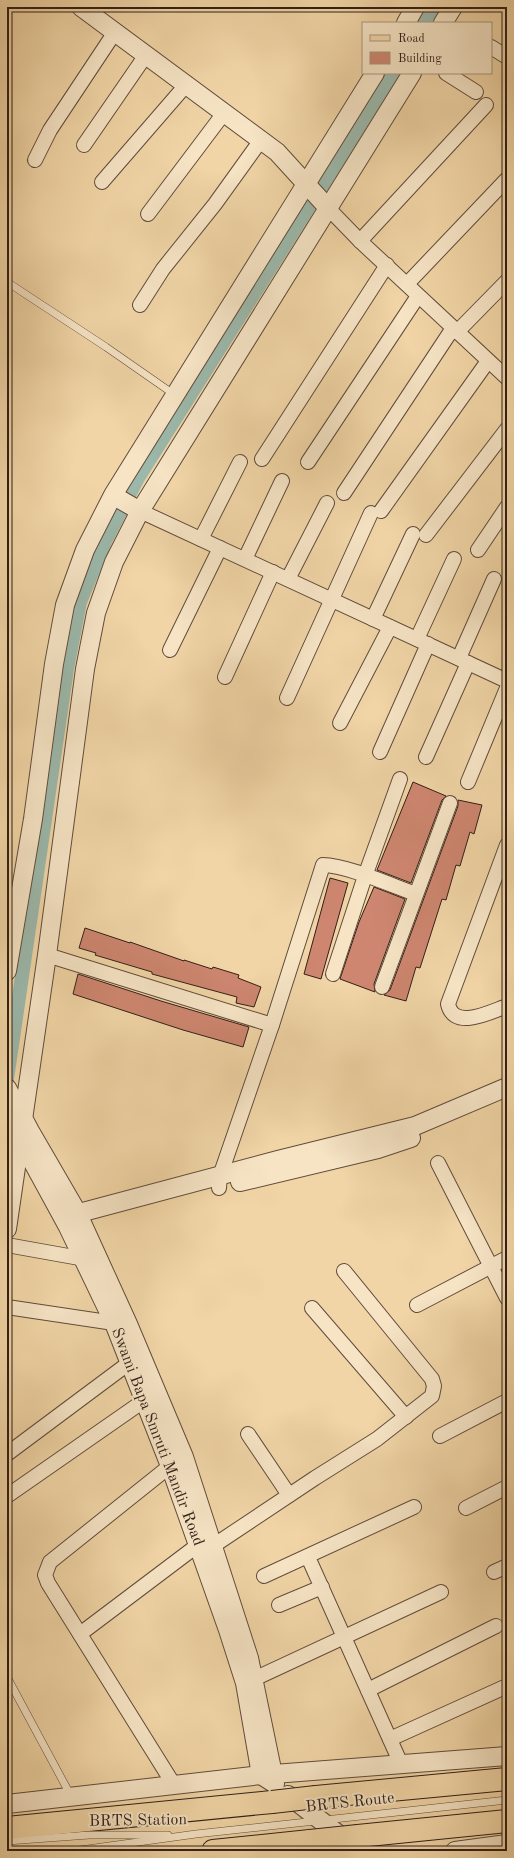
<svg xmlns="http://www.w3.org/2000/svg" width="514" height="1858" font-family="'Old Standard TT',serif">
<rect width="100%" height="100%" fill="#f1d5a6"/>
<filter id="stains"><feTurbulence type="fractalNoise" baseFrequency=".005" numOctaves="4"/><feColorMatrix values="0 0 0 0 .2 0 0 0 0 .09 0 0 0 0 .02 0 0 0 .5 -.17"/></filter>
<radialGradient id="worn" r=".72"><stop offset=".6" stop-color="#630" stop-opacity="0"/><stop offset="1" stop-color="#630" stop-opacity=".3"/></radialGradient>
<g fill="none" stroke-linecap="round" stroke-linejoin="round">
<g stroke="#9bb8ab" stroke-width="14">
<polyline points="424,23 434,7"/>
<polyline points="7,1079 67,669 80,602 105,541 138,478 393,73"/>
</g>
</g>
<g fill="#ce8670" stroke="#301f19">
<polygon points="413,782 446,796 442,800 411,883 377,870"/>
<polygon points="458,800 482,805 474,834 470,832 460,866 456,865 446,900 442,899 420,968 416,967 406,1001 384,995 390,990 458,806"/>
<polygon points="330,878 348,883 321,979 304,974"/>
<polygon points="374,887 405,899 374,984 375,992 340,979 359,922"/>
<polygon points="85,928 130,943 130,942 184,961 184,960 212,969 213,967 239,975 238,978 261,987 254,1007 236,1003 237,997 152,974 152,972 95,955 96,953 79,948"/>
<polygon points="78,974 161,1001 249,1027 243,1047 183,1030 73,994"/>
</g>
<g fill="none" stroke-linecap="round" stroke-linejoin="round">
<g stroke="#604c3c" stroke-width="8">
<g id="service">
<polyline points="7,282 106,347 175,395"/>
<polyline points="7,1677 71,1796"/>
<polyline points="7,1841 89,1835 168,1835"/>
<polyline points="73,1851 196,1834 507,1800"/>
</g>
</g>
<g stroke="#604c3c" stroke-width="16">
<g id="minor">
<polyline points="491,47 507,57"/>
<polyline points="446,73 476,92"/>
<polyline points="84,145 146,55"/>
<polyline points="35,160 50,130 115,32"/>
<polyline points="102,182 186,85"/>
<polyline points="328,208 360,241 507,378"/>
<polyline points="148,214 224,113"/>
<polyline points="360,241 486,105"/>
<polyline points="407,284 507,179"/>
<polyline points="140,305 163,269 215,204 261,140"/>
<polyline points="457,332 507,281"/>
<polyline points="262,459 387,265"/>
<polyline points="308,462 418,296"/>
<polyline points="344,493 453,328"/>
<polyline points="140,511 507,681"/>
<polyline points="381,511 488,361"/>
<polyline points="426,535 507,429"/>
<polyline points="201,539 240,462"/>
<polyline points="478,550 507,507"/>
<polyline points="245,559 282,481"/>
<polyline points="288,579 327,503"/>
<polyline points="373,619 413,534"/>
<polyline points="417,639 454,559"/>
<polyline points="170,650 220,548"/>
<polyline points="459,658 494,579"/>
<polyline points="225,677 273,572"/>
<polyline points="287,698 371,513"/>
<polyline points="340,723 390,627"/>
<polyline points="380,752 428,644"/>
<polyline points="426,757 468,663"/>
<polyline points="468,782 507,688"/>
<path d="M507 845 448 1004C454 1031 490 1012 507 1006"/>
<polyline points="47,955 272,1025"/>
<polyline points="333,974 365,876 400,779"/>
<polyline points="382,987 450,803"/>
<polyline points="438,1163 507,1298"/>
<path d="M219 1188 220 1176 272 1025 323 865C346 865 393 886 416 894"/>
<polyline points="7,1245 85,1259"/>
<polyline points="417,1305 507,1258"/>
<polyline points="7,1307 114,1323"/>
<polyline points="312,1308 406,1417"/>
<polyline points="248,1434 289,1495"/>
<polyline points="440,1436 507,1401"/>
<polyline points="7,1454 129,1363"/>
<polyline points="170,1466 50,1562 45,1575 48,1583 174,1785"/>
<polyline points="7,1496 145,1400"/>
<polyline points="466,1508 507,1487"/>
<polyline points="213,1546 315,1478 377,1439 432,1396 434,1386 432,1379 344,1271"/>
<polyline points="308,1557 401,1764"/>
<polyline points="494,1572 507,1566"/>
<polyline points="264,1576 414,1507"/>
<polyline points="279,1605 322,1587"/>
<polyline points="80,1634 198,1545"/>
<polyline points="254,1679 441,1592"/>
<polyline points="368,1690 496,1626"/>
<polyline points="390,1739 507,1686"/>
</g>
</g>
<g stroke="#604c3c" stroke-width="20">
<g id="tertiary">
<polyline points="81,7 277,152 328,208"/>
<polyline points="406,23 415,7"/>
<polyline points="443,23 453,7"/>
<polyline points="114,496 140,511"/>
<polyline points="7,971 33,819 54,664 65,605 85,550 113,495 375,73"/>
<polyline points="7,1088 30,1131 77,1212 128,1324 184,1457 249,1658 275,1784 261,1775 245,1683 228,1630 170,1466 114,1323 68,1227 7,1115"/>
<polyline points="240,1182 378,1149 411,1138"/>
<polyline points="68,1216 278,1160 415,1126 507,1087"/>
<polyline points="7,1229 47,955 85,669 96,613 114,562 140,511 412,73"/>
<polyline points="288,1795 360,1851"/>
<polyline points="7,1804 261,1775 507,1756"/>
<polyline points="455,1851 507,1844"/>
</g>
</g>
<g stroke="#301f19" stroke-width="24">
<g id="primary">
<polyline points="316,1797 507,1779"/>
<polyline points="7,1828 272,1802"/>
<polyline points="358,1836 507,1821"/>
<polyline points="213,1851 310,1841"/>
</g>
</g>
<use href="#service" stroke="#f6e4c5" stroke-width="7"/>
<use href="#minor" stroke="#f6e4c5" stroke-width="14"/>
<use href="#tertiary" stroke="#f6e4c5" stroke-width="18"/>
<use href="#primary" stroke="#f1d5a6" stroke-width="22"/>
<g stroke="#301f19" stroke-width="24" stroke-linecap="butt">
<g id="primary-bridge">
<polyline points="272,1802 316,1797"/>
<polyline points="310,1841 358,1836"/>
</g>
</g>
<use href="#primary-bridge" stroke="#f1d5a6" stroke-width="22"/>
</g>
<g text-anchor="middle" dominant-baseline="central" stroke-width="4" stroke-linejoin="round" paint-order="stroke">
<g font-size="16" fill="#301f19" stroke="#f6e4c5">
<text transform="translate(157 1437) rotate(69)">Swami Bapa Smruti Mandir Road</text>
<text transform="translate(350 1803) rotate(-6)">BRTS Route</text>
<text transform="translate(138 1821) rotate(-1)">BRTS Station</text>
</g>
</g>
<rect width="514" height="1858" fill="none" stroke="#f1d5a6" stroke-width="24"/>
<rect x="8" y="8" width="498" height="1842" fill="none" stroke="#301f19" stroke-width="2"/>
<rect x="12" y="12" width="490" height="1834" fill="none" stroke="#301f19"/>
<rect x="362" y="22" width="130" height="52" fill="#f6e4c5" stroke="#a79580"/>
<rect x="370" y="35" width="20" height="6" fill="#f1d5a6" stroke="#a79580"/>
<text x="398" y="42" font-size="12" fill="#301f19">Road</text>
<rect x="370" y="52" width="20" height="12" fill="#ce8670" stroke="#a79580"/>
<text x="398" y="62" font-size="12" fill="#301f19">Building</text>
<rect width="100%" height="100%" filter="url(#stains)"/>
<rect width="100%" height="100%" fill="url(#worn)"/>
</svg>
